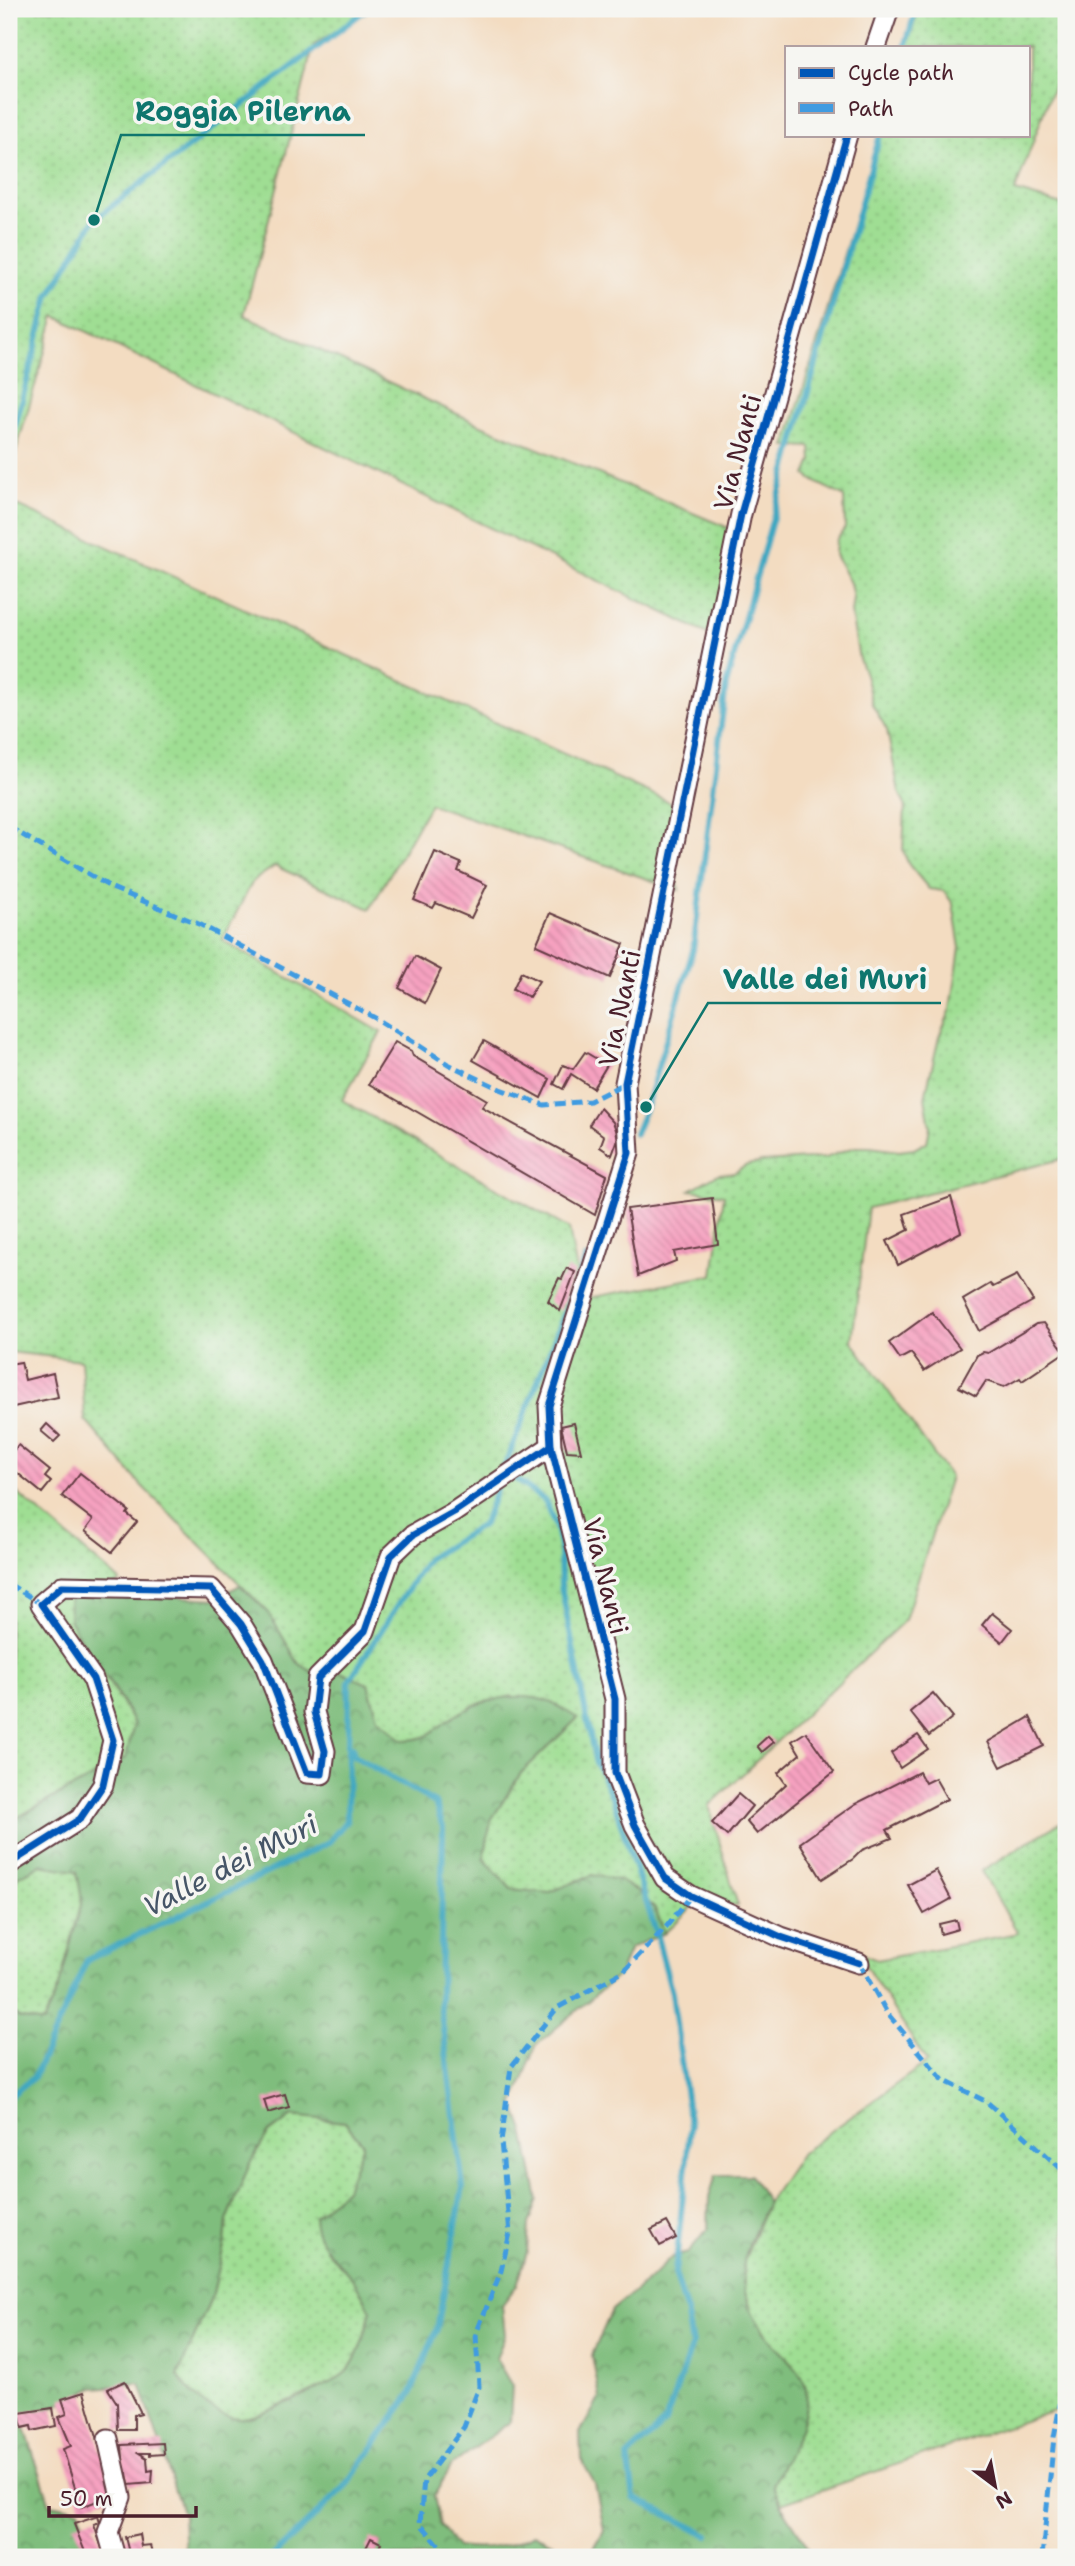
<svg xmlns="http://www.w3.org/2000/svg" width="1075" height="2566" font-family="'Shantell Sans',sans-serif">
<defs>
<pattern id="grass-dots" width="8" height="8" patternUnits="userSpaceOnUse" patternTransform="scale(1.75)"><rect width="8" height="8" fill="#9fde93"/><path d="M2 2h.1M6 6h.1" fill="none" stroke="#8abe7f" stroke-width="1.8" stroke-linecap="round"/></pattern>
<pattern id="forest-crowns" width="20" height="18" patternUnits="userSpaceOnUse" patternTransform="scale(1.75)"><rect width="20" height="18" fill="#7fbd7d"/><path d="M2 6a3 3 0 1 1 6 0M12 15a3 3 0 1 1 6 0" fill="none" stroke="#6a9967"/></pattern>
<pattern id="building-back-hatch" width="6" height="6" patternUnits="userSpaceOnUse" patternTransform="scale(1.75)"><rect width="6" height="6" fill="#f6a1c0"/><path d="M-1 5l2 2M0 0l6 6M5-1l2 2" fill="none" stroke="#d48aa5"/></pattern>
</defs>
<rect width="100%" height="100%" fill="#f6f6f2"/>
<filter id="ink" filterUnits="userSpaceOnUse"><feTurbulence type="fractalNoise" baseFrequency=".0143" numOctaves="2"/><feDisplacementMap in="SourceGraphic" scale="14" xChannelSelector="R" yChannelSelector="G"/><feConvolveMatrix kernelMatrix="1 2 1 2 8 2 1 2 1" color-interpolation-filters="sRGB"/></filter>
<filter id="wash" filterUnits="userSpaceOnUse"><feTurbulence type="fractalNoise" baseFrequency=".00686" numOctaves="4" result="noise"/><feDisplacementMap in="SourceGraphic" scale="28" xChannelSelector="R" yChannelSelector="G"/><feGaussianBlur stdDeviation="1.57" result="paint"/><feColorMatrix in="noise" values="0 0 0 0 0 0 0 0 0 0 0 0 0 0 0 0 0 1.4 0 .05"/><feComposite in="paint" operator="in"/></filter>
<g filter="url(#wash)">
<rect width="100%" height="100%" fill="#f3dcc1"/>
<g fill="url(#grass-dots)" stroke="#747e5f" stroke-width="2">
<polygon points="9,9 370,9 314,45 244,315 481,425 741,533 718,639 55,316 9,476"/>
<path d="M919 9H1066V51L1015 191 1066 206V1158L868 1208 852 1341 950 1477 905 1620 709 1806 738 1906 694 1905 665 1933 655 1909 592 1875 548 1893 511 1889 484 1859 491 1820 521 1773 577 1718 512 1696 477 1704 452 1718 422 1740H402L378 1718 368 1684 324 1679 298 1663 268 1612 142 1486 85 1420 81 1360 9 1352V502L683 808 673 854 679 890 430 804 370 909 275 866 253 881 222 940 381 1032 342 1100 569 1229 582 1299 713 1275 724 1195 690 1190 718 1174 734 1173 747 1165 762 1162 825 1158 855 1147H870L899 1151 914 1149 927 1142 930 1127 925 1097 939 1037 951 1009 960 948 953 904 944 891 929 889 909 865 903 851 905 805 899 792 887 730 872 704 865 674 859 659 851 613 853 598 850 583 835 555 836 541 845 528 844 497C831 488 818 486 806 475L812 461 811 447 786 446 880 135H1028V47H907Z"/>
<path d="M9 1486 120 1581 70 1621C91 1656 114 1688 134 1724L126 1758C88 1782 47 1799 9 1823Z"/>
<polygon points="1066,1819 1065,2407 781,2504 773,2485 800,2428 792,2364 770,2340 753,2314 744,2289 744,2261 768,2202 801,2153 927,2062 857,1952 877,1960 1018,1933 981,1871"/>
<polygon points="40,1865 78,1871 82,1901 59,1988 43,2023 18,2018 9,2008 9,1881"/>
<path d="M292 2116 345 2122 363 2144 346 2189 314 2216 327 2251 354 2280 371 2310C367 2329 361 2354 348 2370 340 2380 312 2392 301 2397 285 2403 256 2419 239 2418 213 2416 192 2395 178 2376L213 2293 225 2241 227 2221 249 2165 268 2134Z"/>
</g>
<g fill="url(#forest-crowns)" stroke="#646e54" stroke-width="2" fill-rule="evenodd">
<path d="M240 1585 268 1612 298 1663 324 1679 341 1672 368 1684 378 1718 402 1740C429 1740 429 1733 450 1719 479 1699 521 1689 554 1704 562 1708 570 1714 578 1718L521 1773 491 1820 484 1859 511 1889 548 1893 592 1875 618 1880 640 1893 655 1909 665 1933 630 1948 619 1975 536 2045 514 2104 524 2131 538 2200 529 2224 527 2252 517 2285 502 2305 505 2335 496 2359 512 2386 510 2422 452 2465 434 2496 440 2525 457 2547C486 2551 508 2547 534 2534L580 2557H185L183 2515 140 2384 94 2388 23 2422 50 2504 79 2509 93 2557H9V2008L19 2018 43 2023 59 1987 82 1901 77 1871 40 1865 9 1881V1823C47 1799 88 1782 126 1758L134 1724 115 1689 92 1659 70 1621 69 1590 215 1599ZM292 2116 345 2122 363 2144 346 2189 314 2216C314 2245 338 2259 354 2281 360 2289 365 2300 371 2310 367 2328 360 2356 348 2370 340 2380 312 2392 301 2397 285 2403 256 2419 239 2418 213 2416 192 2395 178 2376L213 2293 225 2241 227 2221 249 2165 268 2134Z"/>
<path d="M716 2175H750L768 2202C761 2219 747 2244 744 2262 738 2295 757 2327 779 2349 788 2360 804 2375 806 2389 810 2423 786 2456 773 2485L781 2505 810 2549V2557H589L604 2530 595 2484 581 2459 580 2433 600 2397 592 2355 612 2310 649 2280 672 2257 688 2253 708 2228 709 2197Z"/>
</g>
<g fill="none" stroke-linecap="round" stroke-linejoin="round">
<g stroke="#41a7c1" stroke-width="6">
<polyline points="905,47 916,9"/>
<polyline points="9,450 49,296 94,220 367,9"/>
<polyline points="635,1134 646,1107 693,950 726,685 880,135"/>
<polyline points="502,1473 586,1258"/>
<polyline points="513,1477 545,1501 556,1527 560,1547 561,1586 595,1760 613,1799 655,1929 672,1993 690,2127 675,2273 686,2310 692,2345 665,2422 628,2456 634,2498 708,2535"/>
<polyline points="9,2097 34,2077 87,1960 328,1843 347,1820 349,1681 427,1559 484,1524 496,1490"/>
<polyline points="272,2557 345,2487 411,2393 437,2329 463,2187 440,2004 443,1827 435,1803 354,1756 352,1747"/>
</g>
</g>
<g id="blocks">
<g fill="url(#building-back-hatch)">
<polygon points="435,852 461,863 458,871 487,885 471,918 436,903 433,908 414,900"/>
<polygon points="550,913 624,944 610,978 536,945"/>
<polygon points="415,956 441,970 425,1003 399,988"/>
<polygon points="521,972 539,981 529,997 513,989"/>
<polygon points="484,1041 550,1079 541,1098 473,1060"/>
<polygon points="395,1042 411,1051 413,1056 487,1100 482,1107 607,1175 595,1215 369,1084"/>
<polygon points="585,1052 607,1065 593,1088 571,1074 563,1089 554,1084 563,1065 573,1069"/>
<polygon points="600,1108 613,1122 616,1130 618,1139 612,1155 600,1147 604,1136 589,1125"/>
<polygon points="951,1197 961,1232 898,1265 887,1241 909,1230 904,1214"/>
<polygon points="712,1198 718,1244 674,1252 676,1261 638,1276 627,1209"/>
<polygon points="567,1268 575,1272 560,1311 548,1301 559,1278 562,1279"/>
<polygon points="1017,1275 1033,1301 979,1331 963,1300 990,1284 993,1287"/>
<polygon points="932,1312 960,1348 924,1371 911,1353 900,1359 889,1343"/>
<polygon points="1044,1323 1065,1352 1022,1381 1020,1378 1004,1387 986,1381 976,1396 959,1387 977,1355 983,1352 988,1353 1036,1324"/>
<polygon points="21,1362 25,1380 53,1373 58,1397 9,1408 9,1364"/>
<polygon points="574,1423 581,1452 567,1451 561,1426"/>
<polygon points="47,1424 60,1436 54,1442 41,1431"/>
<polygon points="18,1445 50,1471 45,1477 51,1482 42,1493 9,1466 9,1456"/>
<polygon points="80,1473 129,1511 127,1514 137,1522 112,1552 85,1531 93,1520 62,1496"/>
<polygon points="992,1613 1012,1629 1002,1642 982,1625"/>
<polygon points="933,1693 953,1717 929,1736 910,1712"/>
<polygon points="1030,1717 1044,1746 1001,1767 988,1742"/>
<polygon points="806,1732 834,1772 757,1834 746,1821 786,1784 778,1773 800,1754 792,1741"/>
<polygon points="918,1735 928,1749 900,1768 891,1753"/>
<polygon points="768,1736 774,1742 762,1752 757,1746"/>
<polygon points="919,1772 925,1783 935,1778 947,1799 887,1830 892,1838 862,1850 853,1859 822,1879 800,1843 855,1804"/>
<polygon points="738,1794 752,1806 727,1836 712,1823"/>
<polygon points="936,1870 951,1899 924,1914 908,1885"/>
<polygon points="956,1920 958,1929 941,1934 939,1924"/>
<polygon points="285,2094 289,2107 268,2113 264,2100"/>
<polygon points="667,2222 676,2238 660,2246 651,2230"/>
<polygon points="125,2381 141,2413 134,2415 134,2430 118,2430 117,2403 108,2389"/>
<polygon points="84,2392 114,2495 81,2507 63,2449 71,2446 59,2417 67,2414 62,2399"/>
<polygon points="53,2408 56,2426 32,2431 31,2426 22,2428 19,2413"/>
<polygon points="163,2443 164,2454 150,2455 150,2453 139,2453 147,2458 148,2471 153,2470 152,2483 129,2485 127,2473 124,2473 122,2445"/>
<polygon points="98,2516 100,2523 94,2525 105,2557 87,2557 74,2524"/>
<polygon points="139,2534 141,2546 150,2545 153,2557 130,2557 125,2537"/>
<polygon points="371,2538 381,2543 376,2555 365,2550"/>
</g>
</g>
</g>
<g filter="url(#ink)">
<use href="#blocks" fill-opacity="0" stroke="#633b42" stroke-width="2"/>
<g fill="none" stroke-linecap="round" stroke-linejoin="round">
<g stroke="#633b42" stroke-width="23">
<g id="minor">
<polyline points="876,47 889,9"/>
<polyline points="847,135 741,514 625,1083 629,1153 549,1406 551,1446 615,1699 615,1773 635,1825 665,1878 691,1896 781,1937 859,1963"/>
<polyline points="9,1864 80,1819 103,1785 113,1740 93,1679 41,1604 62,1586 211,1589 241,1624 263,1660 307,1773 322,1774 325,1751 314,1712 318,1678 365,1631 391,1556 413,1535 454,1512 551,1446"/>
<polyline points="108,2439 121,2497 108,2532 115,2557"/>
</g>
</g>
<use href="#minor" stroke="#fff" stroke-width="19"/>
<g stroke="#409be1" stroke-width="5" stroke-dasharray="10 5" stroke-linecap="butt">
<polyline points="9,827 112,888 201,925 377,1019 448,1064 500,1089 544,1105 590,1101 625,1083"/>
<polyline points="9,1584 41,1604"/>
<polyline points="859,1963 887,2013 943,2080 987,2102 1066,2173"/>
<polyline points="465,2557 445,2552 420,2523 424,2480 464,2427 479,2387 476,2334 501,2271 510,2233 501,2142 511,2067 557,2008 624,1971 666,1927 691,1896"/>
<polyline points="1042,2557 1054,2437 1066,2373"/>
</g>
<g stroke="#f6f6f2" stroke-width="11">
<g id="cycleway">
<polyline points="847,135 741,514 625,1083 629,1153 549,1406 551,1446 615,1699 615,1773 635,1825 665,1878 691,1896 781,1937 859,1963"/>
<polyline points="9,1864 80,1819 103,1785 113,1740 93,1679 41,1604 62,1586 211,1589 241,1624 263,1660 307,1773 322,1774 325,1751 314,1712 318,1678 365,1631 391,1556 413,1535 454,1512 551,1446"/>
</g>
</g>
<use href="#cycleway" stroke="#0057b8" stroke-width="7"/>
</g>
</g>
<g text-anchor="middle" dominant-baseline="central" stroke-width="7" stroke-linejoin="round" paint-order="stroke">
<g font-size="26" fill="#4a1f2b" stroke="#f6f6f2">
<text transform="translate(737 452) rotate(-75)">Via Nanti</text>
<text transform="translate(619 1008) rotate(-78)">Via Nanti</text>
<text transform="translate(606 1576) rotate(76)">Via Nanti</text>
</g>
<g font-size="28" font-style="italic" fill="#465567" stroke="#f6f6f2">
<text transform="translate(230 1865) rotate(-27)">Valle dei Muri</text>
</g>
</g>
<path fill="none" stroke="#0f766e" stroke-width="2.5" d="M94 220L121 135H365M646 1107L708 1003H941"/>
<g fill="#0f766e" stroke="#f6f6f2" stroke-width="2.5">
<circle cx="94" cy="220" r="7"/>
<circle cx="646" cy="1107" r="7"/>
</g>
<g font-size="28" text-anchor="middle" font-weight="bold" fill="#0f766e" stroke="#f6f6f2" stroke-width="7" stroke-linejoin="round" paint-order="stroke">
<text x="243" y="121">Roggia Pilerna</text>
<text x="825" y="989">Valle dei Muri</text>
</g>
<rect width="1075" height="2566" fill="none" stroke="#f6f6f2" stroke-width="35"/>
<rect x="785" y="46" width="245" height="91" fill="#f6f6f2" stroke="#b1a0a2" stroke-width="2"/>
<rect x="799" y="68" width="35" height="10" fill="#0057b8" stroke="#b1a0a2" stroke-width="2"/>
<text x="848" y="80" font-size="21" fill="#4a1f2b">Cycle path</text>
<rect x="799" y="103" width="35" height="10" fill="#409be1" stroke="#b1a0a2" stroke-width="2"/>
<text x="848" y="116" font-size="21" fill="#4a1f2b">Path</text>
<g transform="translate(995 2486) rotate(148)" stroke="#f6f6f2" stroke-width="5" paint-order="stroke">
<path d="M0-5L12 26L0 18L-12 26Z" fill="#4a1f2b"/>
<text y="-10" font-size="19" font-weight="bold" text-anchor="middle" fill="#4a1f2b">N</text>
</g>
<path d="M49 2506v10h147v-10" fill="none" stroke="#4a1f2b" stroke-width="3.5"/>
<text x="60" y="2506" font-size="21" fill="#4a1f2b" stroke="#f6f6f2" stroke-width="5" paint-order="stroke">50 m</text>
</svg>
